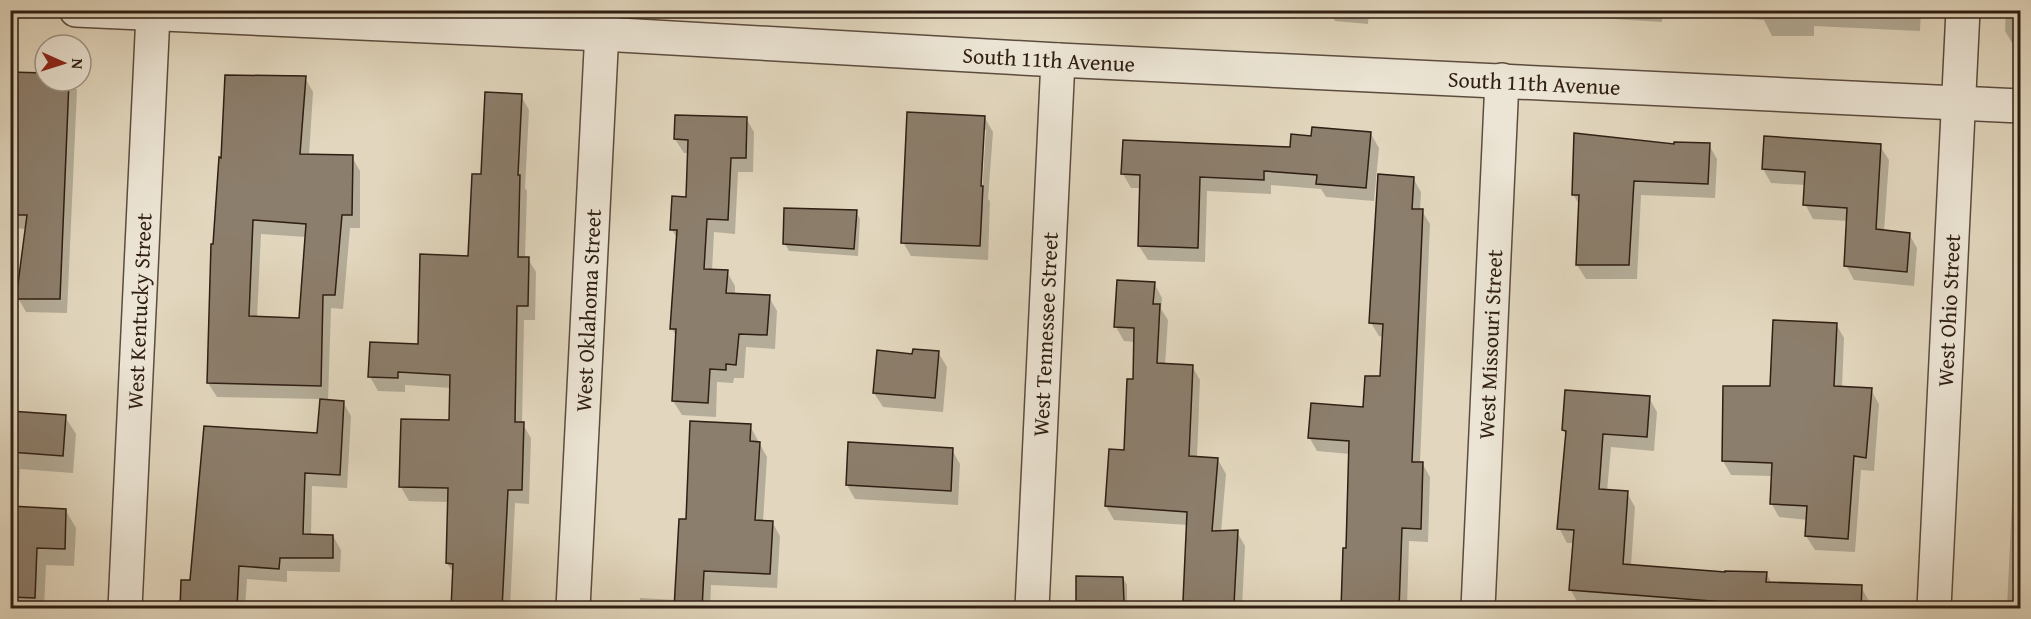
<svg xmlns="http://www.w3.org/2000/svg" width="2031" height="619" font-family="'Gentium Book Plus',serif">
<rect width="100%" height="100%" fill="#e2d7be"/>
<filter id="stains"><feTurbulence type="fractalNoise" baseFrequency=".00333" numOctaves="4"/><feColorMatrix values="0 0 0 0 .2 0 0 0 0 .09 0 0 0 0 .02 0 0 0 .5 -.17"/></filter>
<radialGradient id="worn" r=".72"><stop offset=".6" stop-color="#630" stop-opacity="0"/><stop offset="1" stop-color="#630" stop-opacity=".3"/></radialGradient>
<g fill="#0003" fill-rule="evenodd">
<polygon points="1235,10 1276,10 1276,14"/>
<polygon points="1329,10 1369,10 1368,24 1335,21"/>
<polygon points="1533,10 1921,10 1920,31 1814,26 1814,36 1772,36 1764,20 1662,14 1662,22 1535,14"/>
<polygon points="2006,10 2020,10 2020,51 2017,51 2005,31"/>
<polygon points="45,75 45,81 71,81 77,90 67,313 26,312 18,298 27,229 10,228 10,171"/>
<path d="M305 78 313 92 309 156 352 157 360 171V228H350L343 309 331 308 328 401 343 402 351 416 347 488 312 486 311 536H333L341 550 340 572 287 571V582L247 579 245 608H181L191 582 319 434 321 399 217 397 208 383 213 245ZM261 234 306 237 300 320 257 318Z"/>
<polygon points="521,96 529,110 525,188 527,191 525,258 528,259 536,272 535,320 524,320 522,423 531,438 529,504 515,503 510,608 452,608 454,574 447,563 449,502 409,501 401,487 451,422 451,388 405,385 405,392 378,391 370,377 420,345 469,257 482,176"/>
<polygon points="746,118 754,132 753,172 738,172 735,234 714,232 712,271 727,272 735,286 735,295 769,297 777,311 775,349 746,347 744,378 734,378 733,383 717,382 716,417 682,415 673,401 677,338 672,329 678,240 672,230 688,199 689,153 684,153 675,139"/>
<path d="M985 118 993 132 988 199 990 201 988 260 911 256 903 242ZM983 130H986L982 193H979Z"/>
<polygon points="1371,134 1379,148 1374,201 1326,197 1321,189 1271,185 1271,194 1207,191 1205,262 1148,260 1139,246 1141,188 1131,188 1123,174 1292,149 1313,138"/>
<polygon points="1675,145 1709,145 1717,159 1715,198 1641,195 1637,279 1586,279 1577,265 1580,206 1573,194"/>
<polygon points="1880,146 1889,160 1884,231 1909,234 1917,248 1914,286 1854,280 1846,265 1848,221 1813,219 1805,204 1806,185 1771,183 1763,169"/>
<polygon points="1413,178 1421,192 1420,211 1422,211 1430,224 1420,463 1422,463 1430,477 1428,542 1409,541 1407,608 1343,608 1348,549 1350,454 1317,451 1309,437 1364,409 1382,378 1384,337 1379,336 1371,323"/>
<polygon points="856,212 860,219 858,256 789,251 785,244"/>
<polygon points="1154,283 1162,298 1161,309 1168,320 1165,365 1192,366 1200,380 1197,458 1218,460 1226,474 1221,532 1237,532 1245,546 1242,608 1189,608 1184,600 1188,525 1114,520 1106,506 1125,452 1134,381 1135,342 1124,341 1116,327"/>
<polygon points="1836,324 1844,338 1842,388 1871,390 1879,404 1874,471 1861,470 1855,552 1815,550 1806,536 1808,520 1779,517 1771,503 1773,476 1731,475 1723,461 1771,388"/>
<polygon points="938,352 947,367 943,412 883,407 874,393 913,355"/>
<polygon points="1649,398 1657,412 1654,451 1611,447 1607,491 1627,493 1635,507 1631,566 1726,574 1766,573 1772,584 1861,587 1869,601 1869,608 1641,608 1578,603 1570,589 1574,543 1567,543 1559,528 1567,437 1563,430"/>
<polygon points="10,413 65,417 76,434 73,473 20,469 18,508 66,511 76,528 74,566 46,565 44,608 10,608"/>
<polygon points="750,426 767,457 763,522 772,522 780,536 777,588 711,585 710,608 639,608 640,598 676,600 687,521"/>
<polygon points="952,450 960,464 958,505 855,499 847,485"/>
<polygon points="2013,480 2020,480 2020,608 2007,608"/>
<polygon points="1123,578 1127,585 1127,608 1082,608 1078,601"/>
</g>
<g fill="#8c7e6c" stroke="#2f1e13" stroke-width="1.5" fill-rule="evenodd">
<polygon points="10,72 45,73 45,81 69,81 60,299 16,299 27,215 10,215"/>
<path d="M225 75 306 76 300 154 353 155 352 215H342L335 295H323L321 386 207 383 211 244H213L219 157 221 158ZM253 220 306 224 299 318 249 316Z"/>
<polygon points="485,92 522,94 518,175 520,175 518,257 529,257 528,306 517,306 515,422 524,422 522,490 508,490 502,609 451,609 453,564 446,563 448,488 399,487 401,419 449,420 450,375 398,372 398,378 368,377 370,342 418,344 420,254 468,256 472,174 481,174"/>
<polygon points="907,112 985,116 981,186 983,186 980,246 901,243"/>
<polygon points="675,115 747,117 746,158 731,158 728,220 707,219 704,269 728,270 726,293 770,295 767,335 739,334 736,365 726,364 726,370 710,369 708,403 672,401 676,329 670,329 677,230 670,230 672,196 686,197 688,140 674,139"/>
<polygon points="1312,127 1371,132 1366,188 1316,184 1317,175 1264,171 1264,180 1200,177 1198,248 1138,246 1140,175 1121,174 1123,140 1290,147 1291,134 1311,136"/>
<polygon points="1574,133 1674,144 1674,142 1710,143 1708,184 1634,181 1629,265 1576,265 1579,195 1572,195"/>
<polygon points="1764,136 1881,144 1876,229 1910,233 1907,272 1844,266 1847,208 1803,205 1805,172 1762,169"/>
<polygon points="1378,174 1414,177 1412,209 1423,209 1412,462 1423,462 1421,529 1402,528 1399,609 1341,609 1343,548 1346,548 1349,441 1308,438 1311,403 1363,407 1365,376 1380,376 1383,324 1369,323"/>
<polygon points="784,208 857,210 854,249 783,244"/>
<polygon points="1117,280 1155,282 1153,304 1160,304 1157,363 1193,365 1189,456 1218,458 1212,531 1238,530 1234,604 1183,601 1187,512 1105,506 1109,449 1124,450 1127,379 1133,379 1134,328 1114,327"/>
<polygon points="1773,320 1837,323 1834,386 1872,388 1866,458 1854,456 1848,539 1805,536 1807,506 1770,504 1772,463 1722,461 1723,386 1770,386"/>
<polygon points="913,349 939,351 935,398 873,393 877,350 912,354"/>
<polygon points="1565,390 1650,396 1647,437 1603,434 1599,489 1628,491 1623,564 1725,572 1725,571 1767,572 1766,582 1862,585 1861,609 1724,609 1724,602 1569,590 1574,530 1557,529 1566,431 1562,430"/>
<polygon points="320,399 344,401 340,475 305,473 303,534 333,535 333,558 280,558 279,569 239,566 237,608 180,609 181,580 190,580 204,426 317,433"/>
<polygon points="10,411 66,415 63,456 10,452"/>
<polygon points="690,421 751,424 750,441 760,442 755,520 773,521 770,574 704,571 702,609 674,609 679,519 686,519"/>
<polygon points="848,442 953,448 951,491 846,485"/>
<polygon points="10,506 66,509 65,549 37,548 35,598 10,597"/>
<polygon points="1076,576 1123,577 1124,602 1076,601"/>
</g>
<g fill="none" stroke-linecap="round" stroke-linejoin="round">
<g stroke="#5c4c3e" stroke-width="36">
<g id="minor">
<path id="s1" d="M76 10 602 34 1058 60 2020 106"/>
<path id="s2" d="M125 608 153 14"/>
<path id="s3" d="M573 608 603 10"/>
<path id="s4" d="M1032 608 1058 60"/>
<path id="s5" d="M1478 608 1502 80"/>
<path id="s6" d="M1934 608 1963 10"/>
</g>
</g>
<use href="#minor" stroke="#ece5d5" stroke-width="33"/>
</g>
<g text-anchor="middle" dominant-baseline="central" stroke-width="5" stroke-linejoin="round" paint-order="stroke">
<g font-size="22" fill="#2f1e13" stroke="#ece5d5">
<text stroke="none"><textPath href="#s1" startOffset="974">South 11th Avenue</textPath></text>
<text stroke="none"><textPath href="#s1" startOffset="1460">South 11th Avenue</textPath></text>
<text stroke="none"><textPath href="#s3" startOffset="298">West Oklahoma Street</textPath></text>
<text stroke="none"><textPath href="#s6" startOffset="298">West Ohio Street</textPath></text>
<text stroke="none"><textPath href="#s2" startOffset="297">West Kentucky Street</textPath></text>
<text stroke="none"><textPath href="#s4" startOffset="274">West Tennessee Street</textPath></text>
<text stroke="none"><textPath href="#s5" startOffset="264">West Missouri Street</textPath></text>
</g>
</g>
<rect width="2031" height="619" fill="none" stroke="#e2d7be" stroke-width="36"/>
<rect x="12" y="12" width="2007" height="595" fill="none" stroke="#2f1e13" stroke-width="3"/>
<rect x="18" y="18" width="1995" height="583" fill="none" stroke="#2f1e13" stroke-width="1.5"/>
<g transform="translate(63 63) rotate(93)"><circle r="28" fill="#ece5d5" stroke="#a09587" stroke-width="1.5"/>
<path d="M0-4.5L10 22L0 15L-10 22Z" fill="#8f2418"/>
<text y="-9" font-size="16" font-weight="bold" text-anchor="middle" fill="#2f1e13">N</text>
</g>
<rect width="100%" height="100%" filter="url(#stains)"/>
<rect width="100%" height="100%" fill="url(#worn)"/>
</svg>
